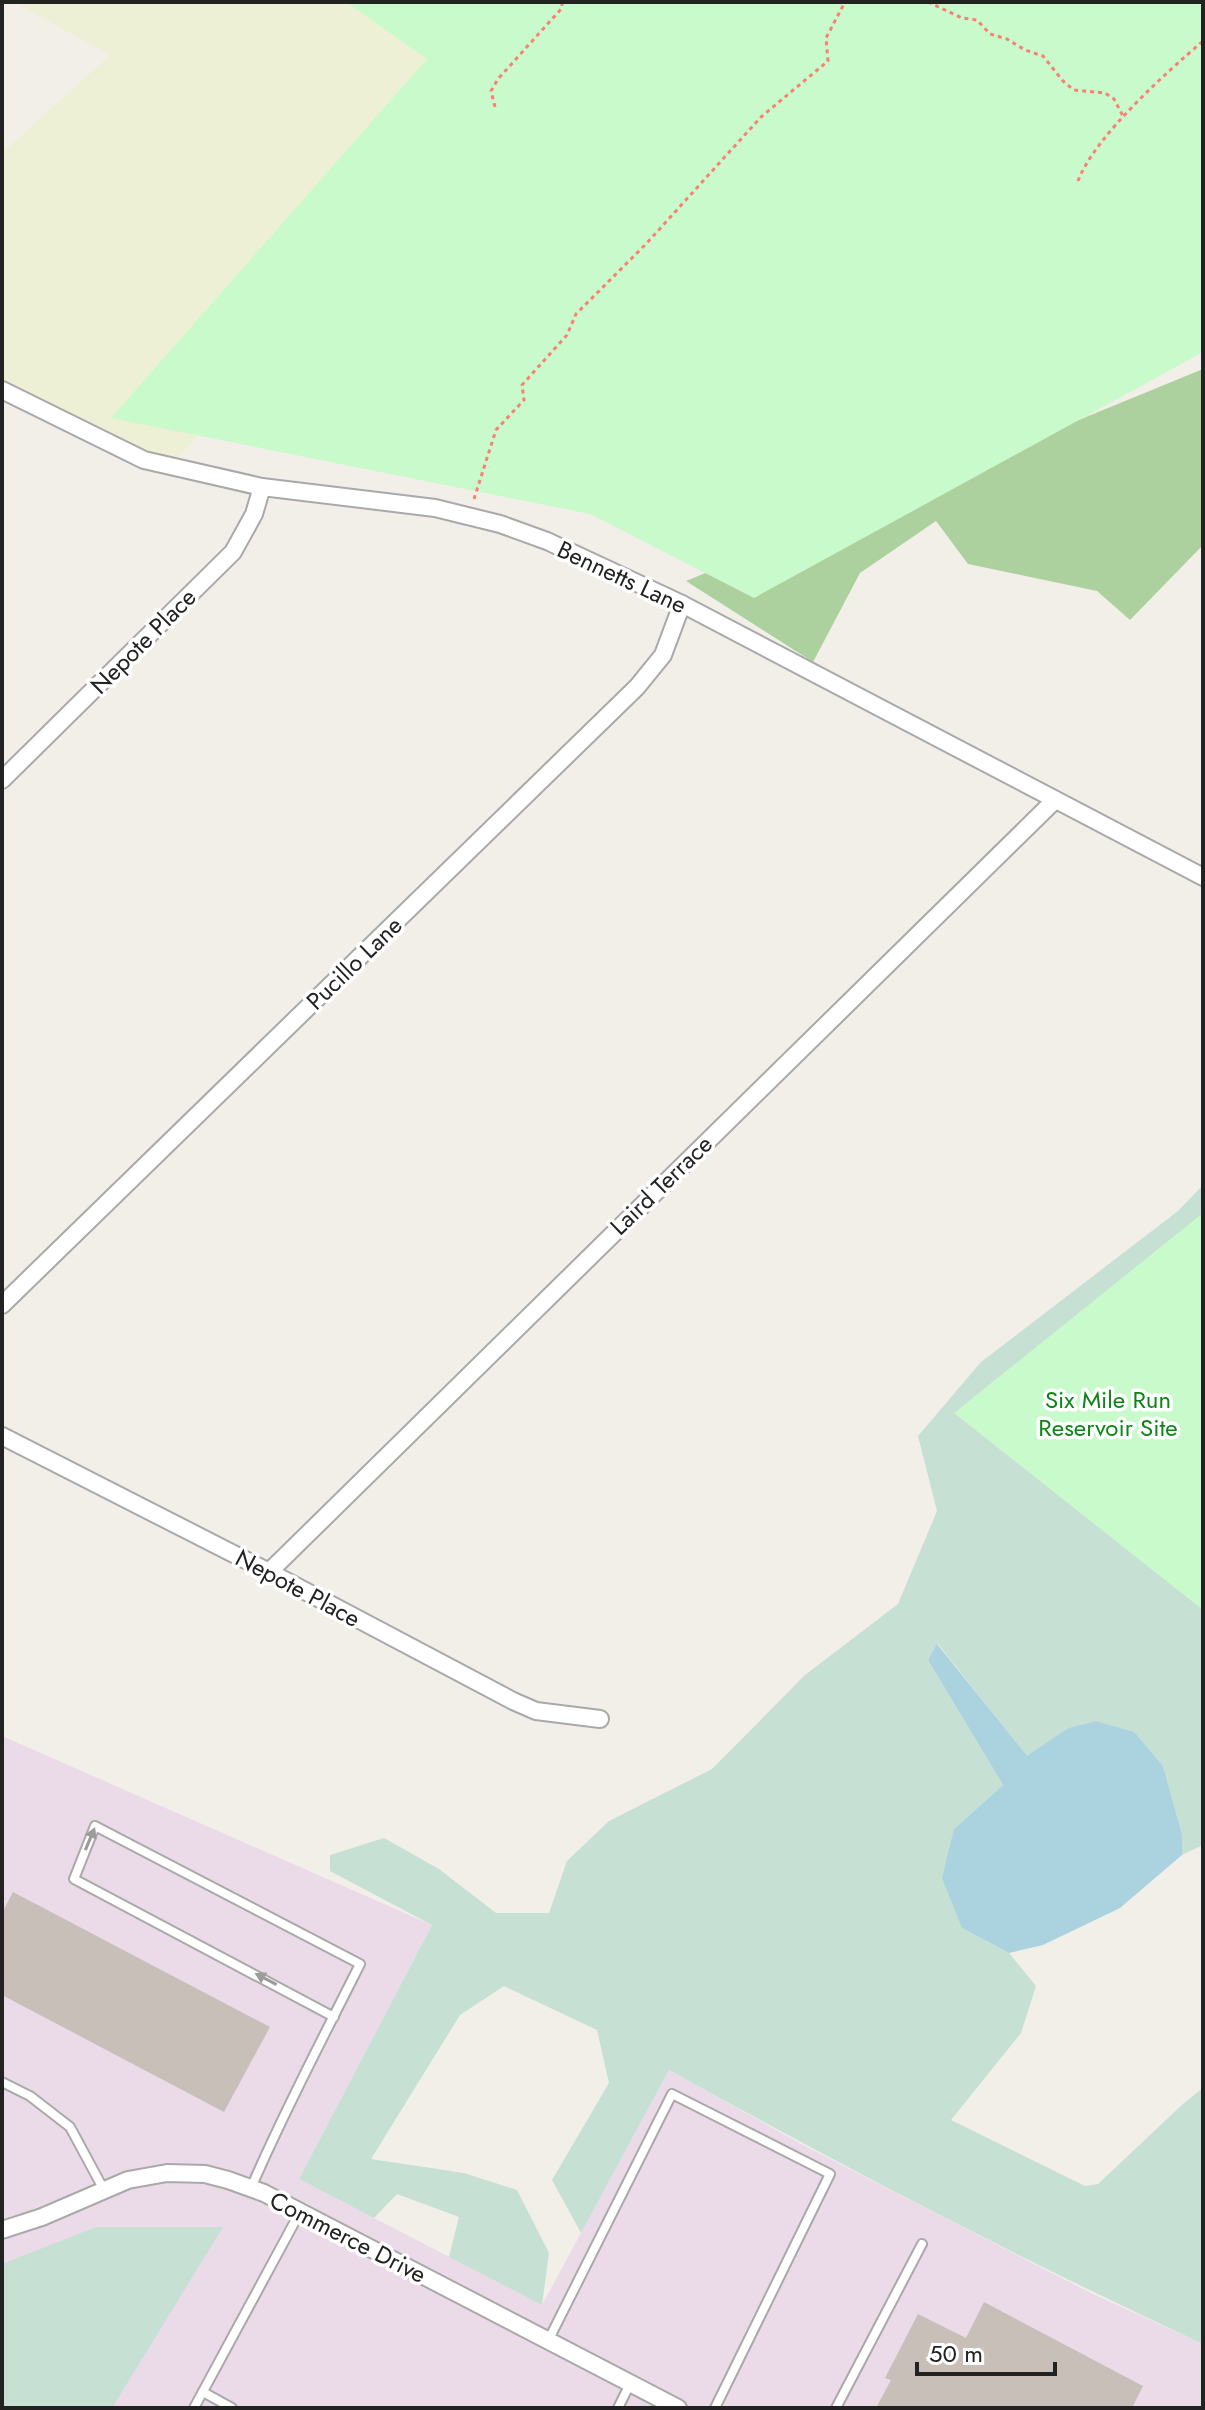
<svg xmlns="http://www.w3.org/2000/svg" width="1205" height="2410" font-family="Jost,sans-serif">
<rect width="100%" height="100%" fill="#f2efe9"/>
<polygon fill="#ebdbe8" points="2,1736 432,1925 299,2179 542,2305 669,2070 807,2147 1091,2293 1203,2344 1203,2408 2,2408"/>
<polygon fill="#eef0d5" points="13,2 603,2 162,474 2,392 2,153 110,55"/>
<polygon fill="#add19e" points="1203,369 1203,545 1130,620 1097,591 968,564 936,521 860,573 813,662 686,581"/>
<g fill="#c6e0d4">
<path d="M1203 1185V1845L1182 1855V1834L1163 1766 1134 1733 1096 1721 1068 1728 1027 1757 938 1644 928 1660 1003 1785 954 1829 962 1928 1009 1953 1036 1986 1021 2033 951 2120 1085 2186 1098 2184 1184 2103 1203 2088V2344C1022 2260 844 2167 669 2070L581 2233 552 2180 609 2083 597 2030 504 1986 460 2015 371 2159 464 2173 517 2190 549 2253 542 2305 449 2257 459 2217 397 2194 374 2218 299 2179 432 1925 330 1871V1855L384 1838 439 1869 496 1913H549L567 1861 609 1821 712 1769 805 1675 898 1604 937 1511 918 1436 981 1362 1178 1211Z"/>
<polygon points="96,2227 223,2227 112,2408 2,2408 2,2264"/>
</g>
<g fill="#c8facc">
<polygon points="346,2 1203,2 1203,352 754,598 590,514 111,418 427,59"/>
<polygon points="1203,1213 1203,1610 954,1413"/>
</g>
<polygon fill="#aad3df" points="937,1644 1027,1756 1068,1728 1096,1721 1134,1732 1163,1766 1182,1834 1182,1855 1120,1908 1043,1945 1009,1953 962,1928 942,1878 954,1829 1003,1785 928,1660"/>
<g fill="#c7bfb8">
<polygon points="13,1892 270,2027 224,2112 2,1995 2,1913"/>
<polygon points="984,2302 1143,2386 1132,2408 876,2408 891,2380 885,2378 918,2314 966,2338"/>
</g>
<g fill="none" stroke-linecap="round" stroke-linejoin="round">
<g stroke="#a9a9a9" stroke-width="12">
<g id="lane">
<polyline points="2,2082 30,2096 70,2127 104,2190"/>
<path d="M251 2188C284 2111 323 2038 360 1964L95 1826 74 1879 334 2017"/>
<polyline points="548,2341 672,2094 830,2174 715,2408"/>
<polyline points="203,2392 232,2408"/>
<polyline points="194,2408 300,2212"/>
<polyline points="618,2408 630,2384"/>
<polyline points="836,2408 922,2244"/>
</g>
</g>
<g stroke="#a9a9a9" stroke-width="20">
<g id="street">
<polyline points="2,390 144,460 262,487 435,508 500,524 547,541 682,604 1203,877"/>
<polyline points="2,780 233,552 254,514 262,487"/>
<polyline points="2,1305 637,687 663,655 682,604"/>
<polyline points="2,1436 269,1572 513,1701 536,1711 600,1719"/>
<polyline points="269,1572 1055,800"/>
<polyline points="2,2230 42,2217 128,2180 167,2173 205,2174 228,2180 264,2193 678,2408"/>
</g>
</g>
<g stroke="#fa8072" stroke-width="3" stroke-dasharray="4 4" stroke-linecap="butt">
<polyline points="928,2 962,18 977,20 990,34 1007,39 1025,50 1043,56 1063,81 1074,90 1105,93 1114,99 1124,118"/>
<polyline points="495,107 491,91 498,79 562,8 562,2"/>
<path d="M1078 181C1095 136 1166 73 1203 41"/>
<polyline points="474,499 496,430 524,400 522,385 567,335 576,314 646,244 761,117 828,61 826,38 845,2"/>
</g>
<use href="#lane" stroke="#fff" stroke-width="8"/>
<use href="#street" stroke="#fff" stroke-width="16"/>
</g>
<defs><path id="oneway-solid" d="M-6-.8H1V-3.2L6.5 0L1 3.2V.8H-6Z" transform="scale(2)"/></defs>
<g fill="#9c9c9c">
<use href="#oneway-solid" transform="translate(90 1839) rotate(-67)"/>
<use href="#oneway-solid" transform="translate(266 1979) rotate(-152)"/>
</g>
<g text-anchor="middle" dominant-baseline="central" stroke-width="7" stroke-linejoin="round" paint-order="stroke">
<g font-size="24" fill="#222" stroke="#fff">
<text transform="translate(622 577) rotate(25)">Bennetts Lane</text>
<text transform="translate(143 641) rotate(-45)">Nepote Place</text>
<text transform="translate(354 963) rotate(-44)">Pucillo Lane</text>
<text transform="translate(661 1185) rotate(-44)">Laird Terrace</text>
<text transform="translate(298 1588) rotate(28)">Nepote Place</text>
<text transform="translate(348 2237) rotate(27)">Commerce Drive</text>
</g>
<g font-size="24" fill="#0c8416" stroke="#fff">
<text x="1108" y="1399">Six Mile Run<tspan x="1108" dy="28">Reservoir Site</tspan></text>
</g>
</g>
<rect width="1205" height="2410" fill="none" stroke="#222222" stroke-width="8"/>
<path d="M917 2362v12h138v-12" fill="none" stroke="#222222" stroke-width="4"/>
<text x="929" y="2362" font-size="24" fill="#222222" stroke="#ffffff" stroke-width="6" paint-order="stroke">50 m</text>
</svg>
